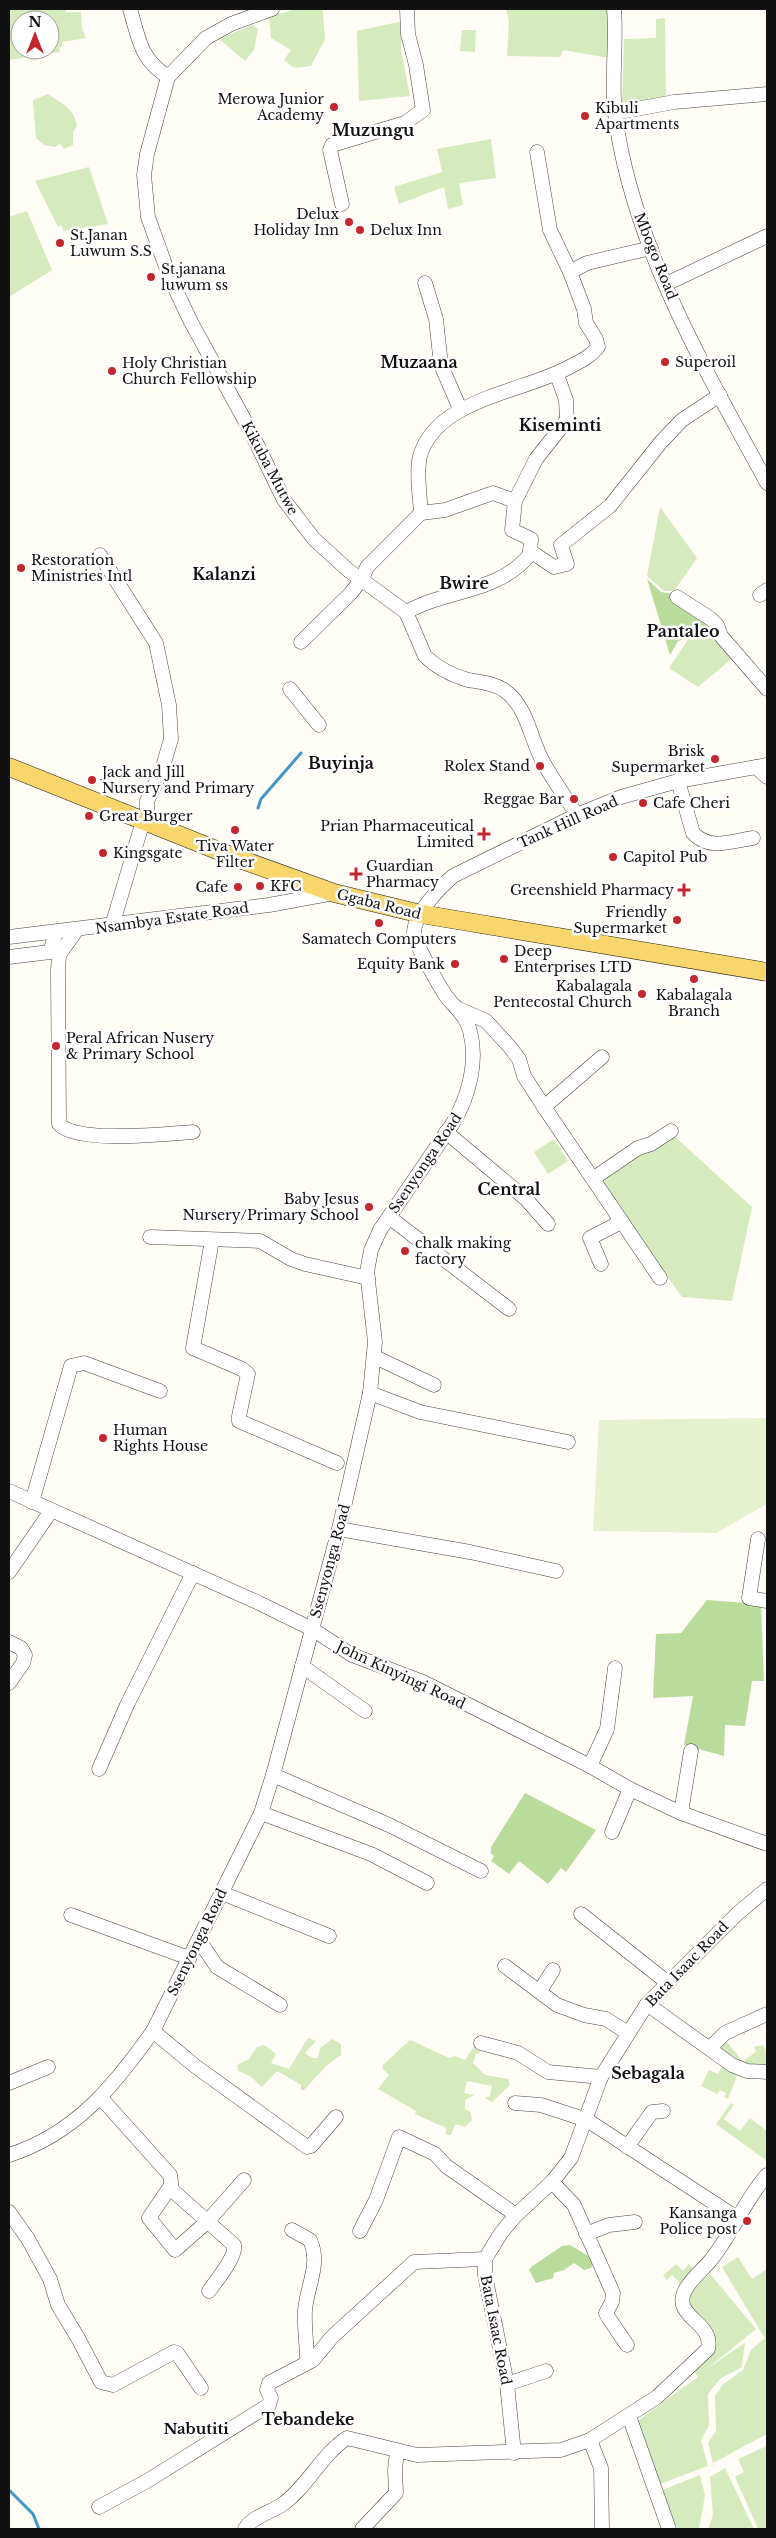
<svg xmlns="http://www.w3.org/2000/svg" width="776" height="2538" font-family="'Libre Baskerville',serif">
<rect width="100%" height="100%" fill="#fffdf5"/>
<g fill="#d5ebbd" fill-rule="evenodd">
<path d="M9 9H65L66 12H81L82 28 86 38 62 42V47L59 48 60 52 9 60ZM20 20H50V50H20Z"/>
<polygon points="296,9 322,9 323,13 325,39 311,66 294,68 284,60 291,50 271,38 269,17"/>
<polygon points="506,9 607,9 609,58 563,50 560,57 507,56 509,22"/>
<polygon points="665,18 666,100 622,104 624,39 656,38 656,19"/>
<polygon points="403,21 401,50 410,96 359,101 357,31"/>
<polygon points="252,25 258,29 254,50 245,61 219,39"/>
<polygon points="462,30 476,30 475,52 460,51"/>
<path d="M48 94C61 103 75 109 77 126L73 131V145L64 149 60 144 55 147 44 145 36 138 33 100Z"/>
<polygon points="491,139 496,178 459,183 463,205 448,209 444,187 399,204 394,187 442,172 437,149"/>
<polygon points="89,167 108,224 64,231 61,225 58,227 35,181"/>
<polygon points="27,211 52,270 9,297 9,217"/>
<polygon points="660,507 697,558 674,591 664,591 647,576"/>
<polygon points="716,632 735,656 698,687 669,668 689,638"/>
<polygon points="673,1135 752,1207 732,1301 682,1297 599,1181"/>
<polygon points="554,1139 568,1161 548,1174 534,1152"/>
<polygon points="742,2028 746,2035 734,2032 726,2041 743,2061 756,2052 754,2047 763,2045 767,2052 767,2067 743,2067 715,2048 716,2044 727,2033"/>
<polygon points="308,2038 316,2041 305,2053 313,2058 318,2058 320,2048 332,2039 341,2044 341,2055 327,2065 304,2090 301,2090 301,2085 279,2072 276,2072 262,2087 250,2076 238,2071 237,2065 249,2059 257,2047 264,2045 276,2054 271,2063 289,2069"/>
<polygon points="410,2040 449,2058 455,2056 465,2060 475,2045 480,2045 480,2053 476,2054 473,2063 485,2075 508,2079 510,2085 492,2102 485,2098 490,2096 492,2086 467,2081 464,2093 474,2095 465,2100 465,2109 470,2111 472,2120 465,2127 455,2124 451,2135 446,2135 446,2128 415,2114 416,2111 378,2089 389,2075 382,2068 383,2065"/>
<polygon points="722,2066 738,2073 728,2099 724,2097 726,2093 720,2090 717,2094 701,2086 709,2070 718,2074"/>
<polygon points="731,2103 734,2105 724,2119 740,2131 750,2118 767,2131 767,2161 716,2124"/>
<polygon points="738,2257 752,2279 767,2269 767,2434 713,2463 708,2443 716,2431 715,2396 722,2385 743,2370 751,2350 766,2337 764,2337 722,2267"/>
<polygon points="676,2264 683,2271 689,2264 695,2271 681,2284 672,2275 667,2280 663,2276"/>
<polygon points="710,2274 756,2329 708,2368 745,2343 742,2367 720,2379 708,2394 709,2425 701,2440 708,2466 657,2485 636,2422 698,2377 691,2368 711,2351 687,2302 690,2290"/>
<polygon points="767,2446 767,2529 758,2529 735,2477 744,2472 738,2459"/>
<polygon points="725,2468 754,2529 708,2529 713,2515 710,2477"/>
<polygon points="700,2475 705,2495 699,2529 678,2529 660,2491"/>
</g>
<g fill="#b9dc9c">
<polygon points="647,579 661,592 673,594 716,630 678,641 670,655"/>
<polygon points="707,1600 761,1604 764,1681 752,1681 745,1726 725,1725 724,1756 684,1745 693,1696 653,1698 656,1634 681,1633"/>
<polygon points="525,1793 596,1830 566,1872 561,1868 548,1884 519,1861 509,1874 491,1861 494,1856 491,1853 491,1847"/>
<polygon points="570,2245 590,2257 594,2262 591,2268 584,2270 574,2263 564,2270 554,2273 553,2278 536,2283 529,2270 531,2267 562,2246"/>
</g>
<polygon fill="#e6f2cf" points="767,1418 767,1504 716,1533 593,1531 599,1420"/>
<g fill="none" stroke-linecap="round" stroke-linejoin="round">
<g stroke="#3f96cf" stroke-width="3">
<polyline points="258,808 261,799 301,753"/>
<polyline points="9,2490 33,2514 39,2529"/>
</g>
<g stroke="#444" stroke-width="15">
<g id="minor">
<path d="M130 9C139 39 140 59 168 77"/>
<path d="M272 9 231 24 206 38 168 77 147 154 144 175 148 217 170 278 191 322 250 430 284 500 314 539 348 570 406 612 425 656C437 668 451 675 468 680 480 682 493 683 504 690 527 706 530 737 542 760 552 779 565 796 577 815"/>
<path d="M614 9C617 44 611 80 615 114 632 245 705 369 767 483"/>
<polyline points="615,113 674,102 767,94"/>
<polyline points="342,204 330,150 332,145 405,123 423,110 416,65 408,34 407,9"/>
<polyline points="570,272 587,263 651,248"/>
<polyline points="425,283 436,319 441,365 460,409"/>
<polyline points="666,284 767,236"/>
<polyline points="421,513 445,510 493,493 515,501"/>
<polyline points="530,551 554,567 567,564 561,545 610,506 661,442 682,420 720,395"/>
<polyline points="100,555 156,643 169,705 171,739 162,770 147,801 147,822"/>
<polyline points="760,595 767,590"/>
<polyline points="677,597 711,619 717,625 721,636 767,689"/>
<path d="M406 612C416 607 427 602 438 599 470 589 508 583 530 554L531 539 512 530 515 501 536 459 567 420 566 400 557 375"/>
<path d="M301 642 350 594 362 579 367 567 421 513C420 496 416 473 420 456 437 397 528 392 573 365 583 360 591 356 598 347L596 339 586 323 584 309 570 272 550 230 537 152"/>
<polyline points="290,689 319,725"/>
<polyline points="756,767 767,777"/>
<path d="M678 781 693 833C710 851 731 841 753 838"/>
<polyline points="112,926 143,821"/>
<path d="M76 931 59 955 58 971 59 1124C77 1144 166 1134 193 1132"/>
<polyline points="9,937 269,905 334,893"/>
<polyline points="9,957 50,952 55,936"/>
<polyline points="459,1009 486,1021 509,1046 519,1059 524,1076 544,1107 660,1278"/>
<polyline points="544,1107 602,1057"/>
<polyline points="446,1132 526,1199 548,1224"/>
<polyline points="594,1178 638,1148 651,1144 671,1131"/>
<polyline points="389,1217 509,1309"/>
<polyline points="150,1237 260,1241 291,1259 305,1264 368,1278"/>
<polyline points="212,1240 193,1348 242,1369 248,1374 239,1416 239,1421 337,1463"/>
<polyline points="601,1264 590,1238 621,1222"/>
<polyline points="375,1357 434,1385"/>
<polyline points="370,1393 420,1412 568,1442"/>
<polyline points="9,1491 259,1603 312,1629 352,1655 423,1682 590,1766 630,1789 681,1813 767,1844"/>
<polyline points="32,1502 71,1366 84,1363 160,1391"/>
<polyline points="339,1529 470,1552 556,1571"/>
<polyline points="758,1539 749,1598 767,1601"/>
<polyline points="9,1572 51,1511"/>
<polyline points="9,1642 21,1648 25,1655 23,1663 9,1683"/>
<polyline points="302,1666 365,1711"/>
<polyline points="590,1766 607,1729 615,1668"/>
<polyline points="99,1769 127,1705 193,1573"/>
<polyline points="273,1775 389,1825 481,1871"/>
<polyline points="261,1813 371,1854 427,1883"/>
<polyline points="681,1813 691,1751"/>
<polyline points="612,1832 630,1789"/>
<polyline points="222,1893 329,1936"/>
<polyline points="581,1914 668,1983"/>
<polyline points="71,1915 189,1958"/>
<polyline points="199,1940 217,1967 280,2005"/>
<polyline points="505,1966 557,2005 584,2015 606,2019 628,2033"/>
<polyline points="540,1991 553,1970"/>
<polyline points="647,2004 732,2065 747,2071 767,2072"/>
<polyline points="153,2031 195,2066 307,2147 311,2146 336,2117"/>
<polyline points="481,2043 518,2053 548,2072 601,2077"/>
<polyline points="710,2048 725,2033 767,2014"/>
<polyline points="9,2083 48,2067"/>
<path d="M101 2098 170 2175 172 2190 234 2245C237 2256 216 2281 209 2291"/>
<polyline points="515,2103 541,2105 587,2120 737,2218"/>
<polyline points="627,2147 652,2112 663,2111"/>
<path d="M9 2155C75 2134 114 2086 153 2031L261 1813 273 1775 339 1529 370 1393 375 1342 367 1272 371 1250 380 1230 453 1123C469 1096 478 1062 470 1031 466 1015 455 1008 446 996 440 987 413 941 414 932 415 913 440 887 453 876L577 815 621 797 678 781 767 765"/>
<polyline points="552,2182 574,2205 613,2293 612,2302 606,2313 608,2317 627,2345"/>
<polyline points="170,2187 149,2218 175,2250 207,2222 244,2180"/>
<polyline points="9,2212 28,2239 50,2279 58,2305 78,2338 101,2382 113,2385 174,2352 177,2353 201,2388"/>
<path d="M292 2230 310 2240C321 2264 307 2286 305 2310 304 2327 307 2344 307 2361"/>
<polyline points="360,2231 376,2200 399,2137 435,2154 446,2166 516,2215"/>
<polyline points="586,2234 609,2225 635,2222"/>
<polyline points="507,2384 546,2371"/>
<polyline points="629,2416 669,2529"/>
<polyline points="590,2440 601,2468 602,2529"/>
<polyline points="514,2453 507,2384 485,2275 485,2259 501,2233 516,2215 552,2182 571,2158 601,2077 647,2004 738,1913 767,1889"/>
<polyline points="99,2507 147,2481 269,2405 271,2398 267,2390 269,2383 313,2360 332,2337 414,2262 485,2259"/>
<path d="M245 2529C251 2517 272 2512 283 2504 308 2486 321 2455 347 2438L417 2455 561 2450 590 2440 657 2397 708 2349C713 2327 688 2321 683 2305 678 2289 702 2271 710 2261 733 2233 744 2201 767 2175"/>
<polyline points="362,2529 396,2493 395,2470 397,2451"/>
</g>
</g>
<g stroke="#222" stroke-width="19">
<polyline id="major" points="9,767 234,857 334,893 421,914 767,972"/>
</g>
<use href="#minor" stroke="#fff" stroke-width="14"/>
<use href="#major" stroke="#f9d66b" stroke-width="18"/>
</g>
<g fill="#c4262e" stroke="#fff" stroke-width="2">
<circle cx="334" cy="107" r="5"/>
<circle cx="585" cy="116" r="5"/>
<circle cx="349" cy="222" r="5"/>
<circle cx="360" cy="230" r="5"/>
<circle cx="60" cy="243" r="5"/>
<circle cx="151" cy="277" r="5"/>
<circle cx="665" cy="362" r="5"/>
<circle cx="112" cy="371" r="5"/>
<circle cx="21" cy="568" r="5"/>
<circle cx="715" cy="759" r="5"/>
<circle cx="540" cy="766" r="5"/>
<circle cx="92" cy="780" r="5"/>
<circle cx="574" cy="799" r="5"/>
<circle cx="643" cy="803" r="5"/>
<circle cx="89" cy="816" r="5"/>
<circle cx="235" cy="830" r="5"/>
<path d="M481.5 826.5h5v5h5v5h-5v5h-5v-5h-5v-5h5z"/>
<circle cx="103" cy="853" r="5"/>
<circle cx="613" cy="857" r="5"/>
<path d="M353.5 866.5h5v5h5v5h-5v5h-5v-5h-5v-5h5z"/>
<circle cx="260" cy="886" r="5"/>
<circle cx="238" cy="887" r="5"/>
<path d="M681.5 882.5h5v5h5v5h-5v5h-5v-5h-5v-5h5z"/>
<circle cx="677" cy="920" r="5"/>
<circle cx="379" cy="923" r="5"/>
<circle cx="504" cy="959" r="5"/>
<circle cx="455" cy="964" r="5"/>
<circle cx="694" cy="979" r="5"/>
<circle cx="642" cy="994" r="5"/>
<circle cx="56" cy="1046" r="5"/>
<circle cx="369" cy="1207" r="5"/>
<circle cx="405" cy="1251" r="5"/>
<circle cx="103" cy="1438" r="5"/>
<circle cx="747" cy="2221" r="5"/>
</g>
<g text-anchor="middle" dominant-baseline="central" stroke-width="5" stroke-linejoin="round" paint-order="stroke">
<g font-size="14" fill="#111" stroke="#fff" text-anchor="start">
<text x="324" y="99" text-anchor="end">Merowa Junior<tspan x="324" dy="16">Academy</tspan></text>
<text x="595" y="108">Kibuli<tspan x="595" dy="16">Apartments</tspan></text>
<text x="339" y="214" text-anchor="end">Delux<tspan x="339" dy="16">Holiday Inn</tspan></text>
<text x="370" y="230">Delux Inn</text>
<text x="70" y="235">St.Janan<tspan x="70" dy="16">Luwum S.S</tspan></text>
<text x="161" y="269">St.janana<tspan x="161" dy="16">luwum ss</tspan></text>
<text x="675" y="362">Superoil</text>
<text x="122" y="363">Holy Christian<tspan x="122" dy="16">Church Fellowship</tspan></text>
<text x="31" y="560">Restoration<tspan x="31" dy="16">Ministries Intl</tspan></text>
<text x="705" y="751" text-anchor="end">Brisk<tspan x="705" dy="16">Supermarket</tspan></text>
<text x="530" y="766" text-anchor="end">Rolex Stand</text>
<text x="102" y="772">Jack and Jill<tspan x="102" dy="16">Nursery and Primary</tspan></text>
<text x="564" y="799" text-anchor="end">Reggae Bar</text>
<text x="653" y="803">Cafe Cheri</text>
<text x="99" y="816">Great Burger</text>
<text x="474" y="826" text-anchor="end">Prian Pharmaceutical<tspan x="474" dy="16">Limited</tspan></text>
<text x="235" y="846" text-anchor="middle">Tiva Water<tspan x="235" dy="16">Filter</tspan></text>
<text x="113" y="853">Kingsgate</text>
<text x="623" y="857">Capitol Pub</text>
<text x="366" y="866">Guardian<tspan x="366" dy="16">Pharmacy</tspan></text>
<text x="270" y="886">KFC</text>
<text x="228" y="887" text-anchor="end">Cafe</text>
<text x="674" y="890" text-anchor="end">Greenshield Pharmacy</text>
<text x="667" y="912" text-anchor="end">Friendly<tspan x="667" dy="16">Supermarket</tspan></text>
<text x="379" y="939" text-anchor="middle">Samatech Computers</text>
<text x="514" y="951">Deep<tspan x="514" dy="16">Enterprises LTD</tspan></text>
<text x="445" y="964" text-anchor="end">Equity Bank</text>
<text x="632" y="986" text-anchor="end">Kabalagala<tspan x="632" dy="16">Pentecostal Church</tspan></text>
<text x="694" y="995" text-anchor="middle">Kabalagala<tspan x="694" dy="16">Branch</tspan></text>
<text x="66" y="1038">Peral African Nusery<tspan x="66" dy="16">&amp; Primary School</tspan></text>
<text x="359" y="1199" text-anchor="end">Baby Jesus<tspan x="359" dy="16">Nursery/Primary School</tspan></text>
<text x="415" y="1243">chalk making<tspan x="415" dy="16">factory</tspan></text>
<text x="113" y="1430">Human<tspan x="113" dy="16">Rights House</tspan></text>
<text x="737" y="2213" text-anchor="end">Kansanga<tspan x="737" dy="16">Police post</tspan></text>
</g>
<g font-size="14" fill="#111" stroke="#fff">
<text transform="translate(656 256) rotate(68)">Mbogo Road</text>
<text transform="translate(270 468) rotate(62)">Kikuba Mutwe</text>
<text transform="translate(568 822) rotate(-24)">Tank Hill Road</text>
<text transform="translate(379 904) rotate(14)">Ggaba Road</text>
<text transform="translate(172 918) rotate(-8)">Nsambya Estate Road</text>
<text transform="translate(425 1163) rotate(-56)">Ssenyonga Road</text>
<text transform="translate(330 1561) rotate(-75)">Ssenyonga Road</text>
<text transform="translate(401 1675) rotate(25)">John Kinyingi Road</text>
<text transform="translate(197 1942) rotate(-64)">Ssenyonga Road</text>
<text transform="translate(687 1964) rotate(-46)">Bata Isaac Road</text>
<text transform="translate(496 2330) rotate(79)">Bata Isaac Road</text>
</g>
<g font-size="15" font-weight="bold" fill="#111" stroke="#fff">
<text x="196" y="2428">Nabutiti</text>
</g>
<g font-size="16" font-weight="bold" fill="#111" stroke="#fff">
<text x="373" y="130">Muzungu</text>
<text x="419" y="362">Muzaana</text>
<text x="560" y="425">Kiseminti</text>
<text x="224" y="574">Kalanzi</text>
<text x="464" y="583">Bwire</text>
<text x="683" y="631">Pantaleo</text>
<text x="341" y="763">Buyinja</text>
<text x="509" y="1189">Central</text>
<text x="648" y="2073">Sebagala</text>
<text x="308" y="2419">Tebandeke</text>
</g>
</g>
<rect width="776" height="2538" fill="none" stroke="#111111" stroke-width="20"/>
<g transform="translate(35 35)"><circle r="24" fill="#ffffff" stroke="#a0a0a0"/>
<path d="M0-4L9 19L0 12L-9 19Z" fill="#c4262e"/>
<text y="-8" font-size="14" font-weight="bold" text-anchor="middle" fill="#111111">N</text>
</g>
</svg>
